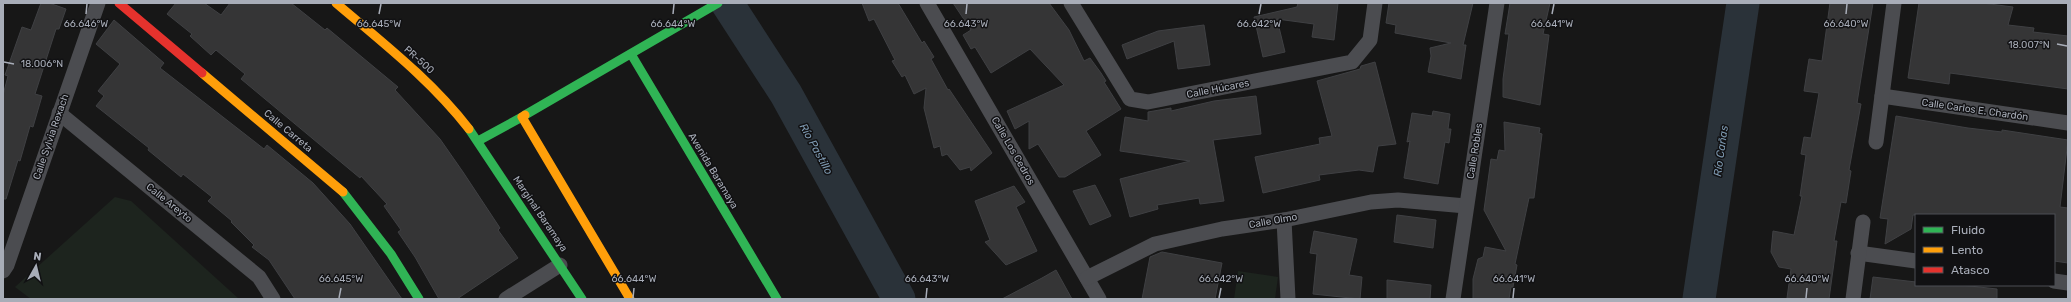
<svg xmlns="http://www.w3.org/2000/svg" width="2071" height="302" font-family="Rubik,sans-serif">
<rect width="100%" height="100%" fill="#171717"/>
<g fill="#1d241e">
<polygon points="115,197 131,201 239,299 31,299 15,287"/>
<polygon points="1238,271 1278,277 1275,299 1234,299"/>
</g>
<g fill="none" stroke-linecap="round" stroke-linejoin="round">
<g stroke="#2a3239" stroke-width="33">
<polyline points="727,3 786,94 899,299"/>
<polyline points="1699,299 1743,3"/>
</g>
</g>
<g fill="#353536" stroke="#3f4043">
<polygon points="41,3 49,3 66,9 59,29 56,29 35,94 42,96 33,127 30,126 20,161 18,160 6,199 3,199 3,95 8,76 5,75 22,27 31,30"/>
<polygon points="176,3 204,3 221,15 230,3 291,3 325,30 327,28 398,87 395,90 440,139 463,172 500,228 498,230 518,258 457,299 439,299 415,257 398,232 401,230 384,206 387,204 361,176 360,178 241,79 245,74 216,50 211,55 190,36 192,34 167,14"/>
<polygon points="862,3 898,3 922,43 924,41 934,57 931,59 948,90 949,89 992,153 971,171 970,167 960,170 947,154 942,156 940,146 934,148 924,108 926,88 914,94 905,75 902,77 892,61 895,60 874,19 869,21"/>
<polygon points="953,3 1049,3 1069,30 1084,61 1090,58 1101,73 1106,81 1104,82 1121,109 1086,131 1101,155 1065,177 1059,177 1038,144 1029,149 1029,121 1015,129 1007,111 1064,85 1030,49 991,73 975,47 971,49 963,35 971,30"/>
<polygon points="1298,3 1338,3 1334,40 1312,37 1314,24 1277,19 1285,52 1263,57 1254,17 1297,7"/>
<polygon points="1389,3 1473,3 1463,45 1466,45 1461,79 1428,72 1431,56 1430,48 1451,43 1395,33 1396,25 1386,23"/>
<polygon points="1510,3 1550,3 1543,34 1549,35 1540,105 1503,97 1503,79 1509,34 1505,34"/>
<polygon points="1830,3 1873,3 1857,103 1861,104 1849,170 1851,171 1846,203 1841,202 1834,241 1837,241 1829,299 1796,299 1787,298 1791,269 1779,267 1771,252 1773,231 1794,235 1802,196 1800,196 1806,155 1801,154 1804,137 1811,138 1819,93 1804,91 1809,59 1822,61"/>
<polygon points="1919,3 1982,3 2013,7 2008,25 2034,28 2033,32 2068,36 2068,89 1950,73 1949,84 1908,78"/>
<polygon points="114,20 164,63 160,68 264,149 267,145 313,183 350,224 402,299 295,299 269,260 252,247 254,245 231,222 232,221 208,201 212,197 183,174 181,177 148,150 149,148 96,106 104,96 98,91 120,64 96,44"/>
<polygon points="1204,25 1210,65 1178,69 1174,41 1127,59 1122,45 1158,31"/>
<polygon points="1375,62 1396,144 1378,146 1373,172 1359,170 1319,175 1320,180 1263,193 1255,157 1320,144 1319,138 1332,136 1317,81 1360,69 1361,66"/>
<polygon points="1256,96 1261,134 1213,140 1224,201 1200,204 1199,198 1157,205 1158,209 1130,217 1120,179 1190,161 1120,151 1125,117 1148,121 1148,112 1171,108 1171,111 1214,101"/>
<polygon points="1433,111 1450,114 1448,129 1451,129 1449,143 1445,142 1438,184 1404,178 1410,141 1407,142 1412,113 1432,116"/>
<polygon points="1896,116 1968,128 2002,132 2002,130 2068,140 2060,207 2068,208 2068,263 2054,261 2054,215 1913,215 1911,229 1885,244 1888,219 1880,218"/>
<polygon points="1504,122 1540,128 1539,133 1542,134 1534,198 1529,198 1515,264 1517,265 1513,287 1511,287 1509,299 1473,299 1473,279 1478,259 1483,257 1485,247 1506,251 1484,210 1491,159 1497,160 1499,150 1505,151"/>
<polygon points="1095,185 1111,216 1090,225 1073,191"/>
<polygon points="1014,186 1025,202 1016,207 1037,251 1006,265 985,242 990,240 975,201"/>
<polygon points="1397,215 1436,220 1433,248 1394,242"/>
<polygon points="1314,231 1357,239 1349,275 1362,277 1360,299 1313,294 1317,254 1310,253"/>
<polygon points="1162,252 1222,263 1215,299 1142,299 1150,257"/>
<polygon points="1056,270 1072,299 1002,299 1042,278"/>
<polygon points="1873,277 1916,282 1916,285 1961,285 1997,289 1997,299 1870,299"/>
<polygon points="1387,280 1431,285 1430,299 1387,299"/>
</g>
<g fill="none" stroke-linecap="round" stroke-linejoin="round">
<g stroke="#4b4c50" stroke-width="15">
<polyline points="927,3 1099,299"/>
<polyline points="1071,3 1130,99 1148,102 1352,62 1370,40 1375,3"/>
<polyline points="1882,96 2068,123"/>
<polyline points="59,113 259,277 273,299"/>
<polyline points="1876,142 1894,3"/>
<polyline points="1284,220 1288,299"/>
<polyline points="1858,253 1916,261"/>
<polyline points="3,271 7,265 98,3"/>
<polyline points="1087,278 1155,244 1222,229 1284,220 1371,202 1398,200 1466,206"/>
<polyline points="2054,281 2068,283"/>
<polyline points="506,299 560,265"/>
<polyline points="1453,299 1497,3"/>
<polyline points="1853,299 1863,222"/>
</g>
<g stroke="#30b455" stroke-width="9">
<polyline points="631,54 777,299"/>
<polyline points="525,115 718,3"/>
<polyline points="469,129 582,299"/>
<polyline points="478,141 522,117"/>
<polyline points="343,192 391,254 419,299"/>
</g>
<g stroke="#ff9f0a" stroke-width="9">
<path d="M336 3C383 43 431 80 469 129"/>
<polyline points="202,73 343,192"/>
<polyline points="525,115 522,117 630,299"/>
</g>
<polyline stroke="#e5322d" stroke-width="9" points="119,3 202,73"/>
</g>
<path fill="none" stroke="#a8adb8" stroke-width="1.5" d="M86 14 87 4M379 14 381 4M673 14 674 4M966 14 967 4M1259 14 1261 4M1552 14 1554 4M1846 14 1847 4M2057 44 2067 46M4 62 14 64M339 298 341 288M633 298 634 288M926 298 927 288M1219 298 1221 288M1513 298 1514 288M1806 298 1807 288"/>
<g text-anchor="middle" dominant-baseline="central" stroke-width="3" stroke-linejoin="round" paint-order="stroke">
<g font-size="10" fill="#a8adb8" stroke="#111113">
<text transform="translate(419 60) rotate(42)">PR-500</text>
<text transform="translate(1218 89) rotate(-11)">Calle Húcares</text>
<text transform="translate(1975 110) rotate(8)">Calle Carlos E. Chardón</text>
<text transform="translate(288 131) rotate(40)">Calle Carreta</text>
<text transform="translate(51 137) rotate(-71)">Calle Sylvia Rexach</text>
<text transform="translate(1013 151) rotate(60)">Calle Los Cedros</text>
<text transform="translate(1475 151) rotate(-81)">Calle Robles</text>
<text transform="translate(713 171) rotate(59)">Avenida Baramaya</text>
<text transform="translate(169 203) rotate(39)">Calle Areyto</text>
<text transform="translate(540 214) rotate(56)">Marginal Baramaya</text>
<text transform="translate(1273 221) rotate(-10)">Calle Olmo</text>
</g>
<g font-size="11" font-style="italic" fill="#7f9bb3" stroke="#111113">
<text transform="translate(816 149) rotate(61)">Río Pastillo</text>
<text transform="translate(1721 151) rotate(-82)">Río Cañas</text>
</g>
</g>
<g font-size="10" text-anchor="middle" fill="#a8adb8" stroke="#111113" stroke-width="3" stroke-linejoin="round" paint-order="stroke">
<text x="86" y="27">66.646°W</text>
<text x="379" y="27">66.645°W</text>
<text x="673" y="27">66.644°W</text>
<text x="966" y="27">66.643°W</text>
<text x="1259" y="27">66.642°W</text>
<text x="1552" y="27">66.641°W</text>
<text x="1846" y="27">66.640°W</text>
<text x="2029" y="48">18.007°N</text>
<text x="42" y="67">18.006°N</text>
<text x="341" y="282">66.645°W</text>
<text x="634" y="282">66.644°W</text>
<text x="927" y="282">66.643°W</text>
<text x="1221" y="282">66.642°W</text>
<text x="1514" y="282">66.641°W</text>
<text x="1807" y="282">66.640°W</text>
</g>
<rect width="2071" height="302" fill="none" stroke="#a8adb8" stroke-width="8"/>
<rect x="1915" y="214" width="140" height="72" fill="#111113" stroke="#4d4f55"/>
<rect x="1923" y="227" width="20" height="6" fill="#30b455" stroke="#4d4f55"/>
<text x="1951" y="234" font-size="12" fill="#a8adb8">Fluido</text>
<rect x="1923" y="247" width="20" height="6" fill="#ff9f0a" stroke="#4d4f55"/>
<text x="1951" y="254" font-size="12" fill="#a8adb8">Lento</text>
<rect x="1923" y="267" width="20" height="6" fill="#e5322d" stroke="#4d4f55"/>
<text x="1951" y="274" font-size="12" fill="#a8adb8">Atasco</text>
<g transform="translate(36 266) rotate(8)" stroke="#111113" stroke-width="3" paint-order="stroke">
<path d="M0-3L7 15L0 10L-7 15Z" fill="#a8adb8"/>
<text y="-6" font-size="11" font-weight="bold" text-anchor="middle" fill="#a8adb8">N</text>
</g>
</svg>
